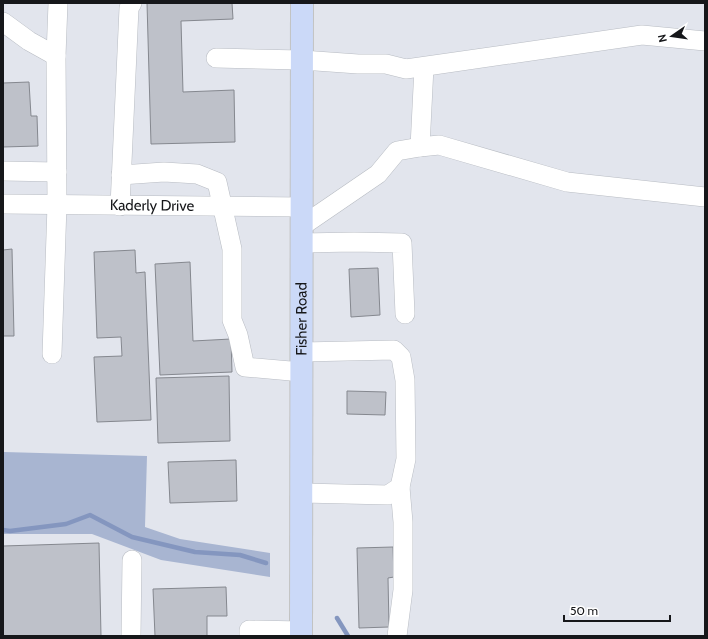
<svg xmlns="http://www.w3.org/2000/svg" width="708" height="639" font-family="Cabin,sans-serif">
<rect width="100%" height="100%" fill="#e2e5ed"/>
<polygon fill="#a8b5d1" points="3,399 4,452 147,456 145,527 180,539 270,553 270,577 161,560 92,534 3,534"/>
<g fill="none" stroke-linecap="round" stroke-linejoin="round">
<g stroke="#8496bf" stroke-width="4.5">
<polyline points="3,530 10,531 66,524 90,515 132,537 195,552 240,555 266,563"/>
<polyline points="337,618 348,636"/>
</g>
</g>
<g fill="#bec1c9" stroke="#85888f">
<polygon points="147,3 232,3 233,19 181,21 183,92 234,90 235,142 151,144"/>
<polygon points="29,82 31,116 37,116 38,146 3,147 3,83"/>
<polygon points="12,249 14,336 3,336 3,250"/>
<polygon points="135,250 136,273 145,272 151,420 97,422 94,357 122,356 121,337 97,338 94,252"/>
<polygon points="190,262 193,341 231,339 232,372 160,375 155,264"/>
<polygon points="378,268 380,315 351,317 349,269"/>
<polygon points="229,376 230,441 158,443 156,378"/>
<polygon points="347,391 386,392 385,415 347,414"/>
<polygon points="236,460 237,501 170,503 168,462"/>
<polygon points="99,543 101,636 3,636 3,546"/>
<polygon points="393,547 394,577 388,578 389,627 359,628 357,548"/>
<polygon points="226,587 227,616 207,616 207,636 155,636 153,589"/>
</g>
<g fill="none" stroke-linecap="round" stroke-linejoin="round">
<g stroke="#b8bcc3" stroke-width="20">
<g id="minor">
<polyline points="3,22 29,41 56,56"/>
<polyline points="216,58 302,60 358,64 386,64 406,69 642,35 705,41"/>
<polyline points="420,147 424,67"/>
<polyline points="3,171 57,172"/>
<polyline points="121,175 164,172 197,174 217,182 232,249 232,320 238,335 245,367 302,372"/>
<path id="s1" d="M3 204 302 207"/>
<polyline points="120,206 129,8 132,3"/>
<polyline points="302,226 378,174 397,151 420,147 439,145 567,182 705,197"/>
<polyline points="302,243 354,242 402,243 405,314"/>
<polyline points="52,354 57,205 56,56 58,3"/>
<polyline points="302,493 388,495 400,487 406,459 405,380 401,357 394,350 302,352"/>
<polyline points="131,636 132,560"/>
<polyline points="249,636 249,630 301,631"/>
<polyline points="397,636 403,590 403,522 400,487"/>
</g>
</g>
<g stroke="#c2c3c3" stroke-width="24">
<g id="major">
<path id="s2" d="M301 636 302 3"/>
</g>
</g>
<use href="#minor" stroke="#fff" stroke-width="19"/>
<use href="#major" stroke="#cbd9f8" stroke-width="22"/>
</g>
<g text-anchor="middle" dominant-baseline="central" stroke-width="4" stroke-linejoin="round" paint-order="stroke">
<g font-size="15" fill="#16171a" stroke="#fff">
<text stroke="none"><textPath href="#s1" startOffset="149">Kaderly Drive</textPath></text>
<text stroke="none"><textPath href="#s2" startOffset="317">Fisher Road</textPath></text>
</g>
</g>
<rect width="708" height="639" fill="none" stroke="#16171a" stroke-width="8"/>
<g transform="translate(672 36) rotate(257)" stroke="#ffffff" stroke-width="3" paint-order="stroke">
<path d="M0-3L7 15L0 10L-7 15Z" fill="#16171a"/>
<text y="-6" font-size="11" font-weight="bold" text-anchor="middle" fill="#16171a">N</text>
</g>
<path d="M564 615v6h106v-6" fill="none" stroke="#16171a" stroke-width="2"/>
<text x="570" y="615" font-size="12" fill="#16171a" stroke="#ffffff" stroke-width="3" paint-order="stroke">50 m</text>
</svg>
